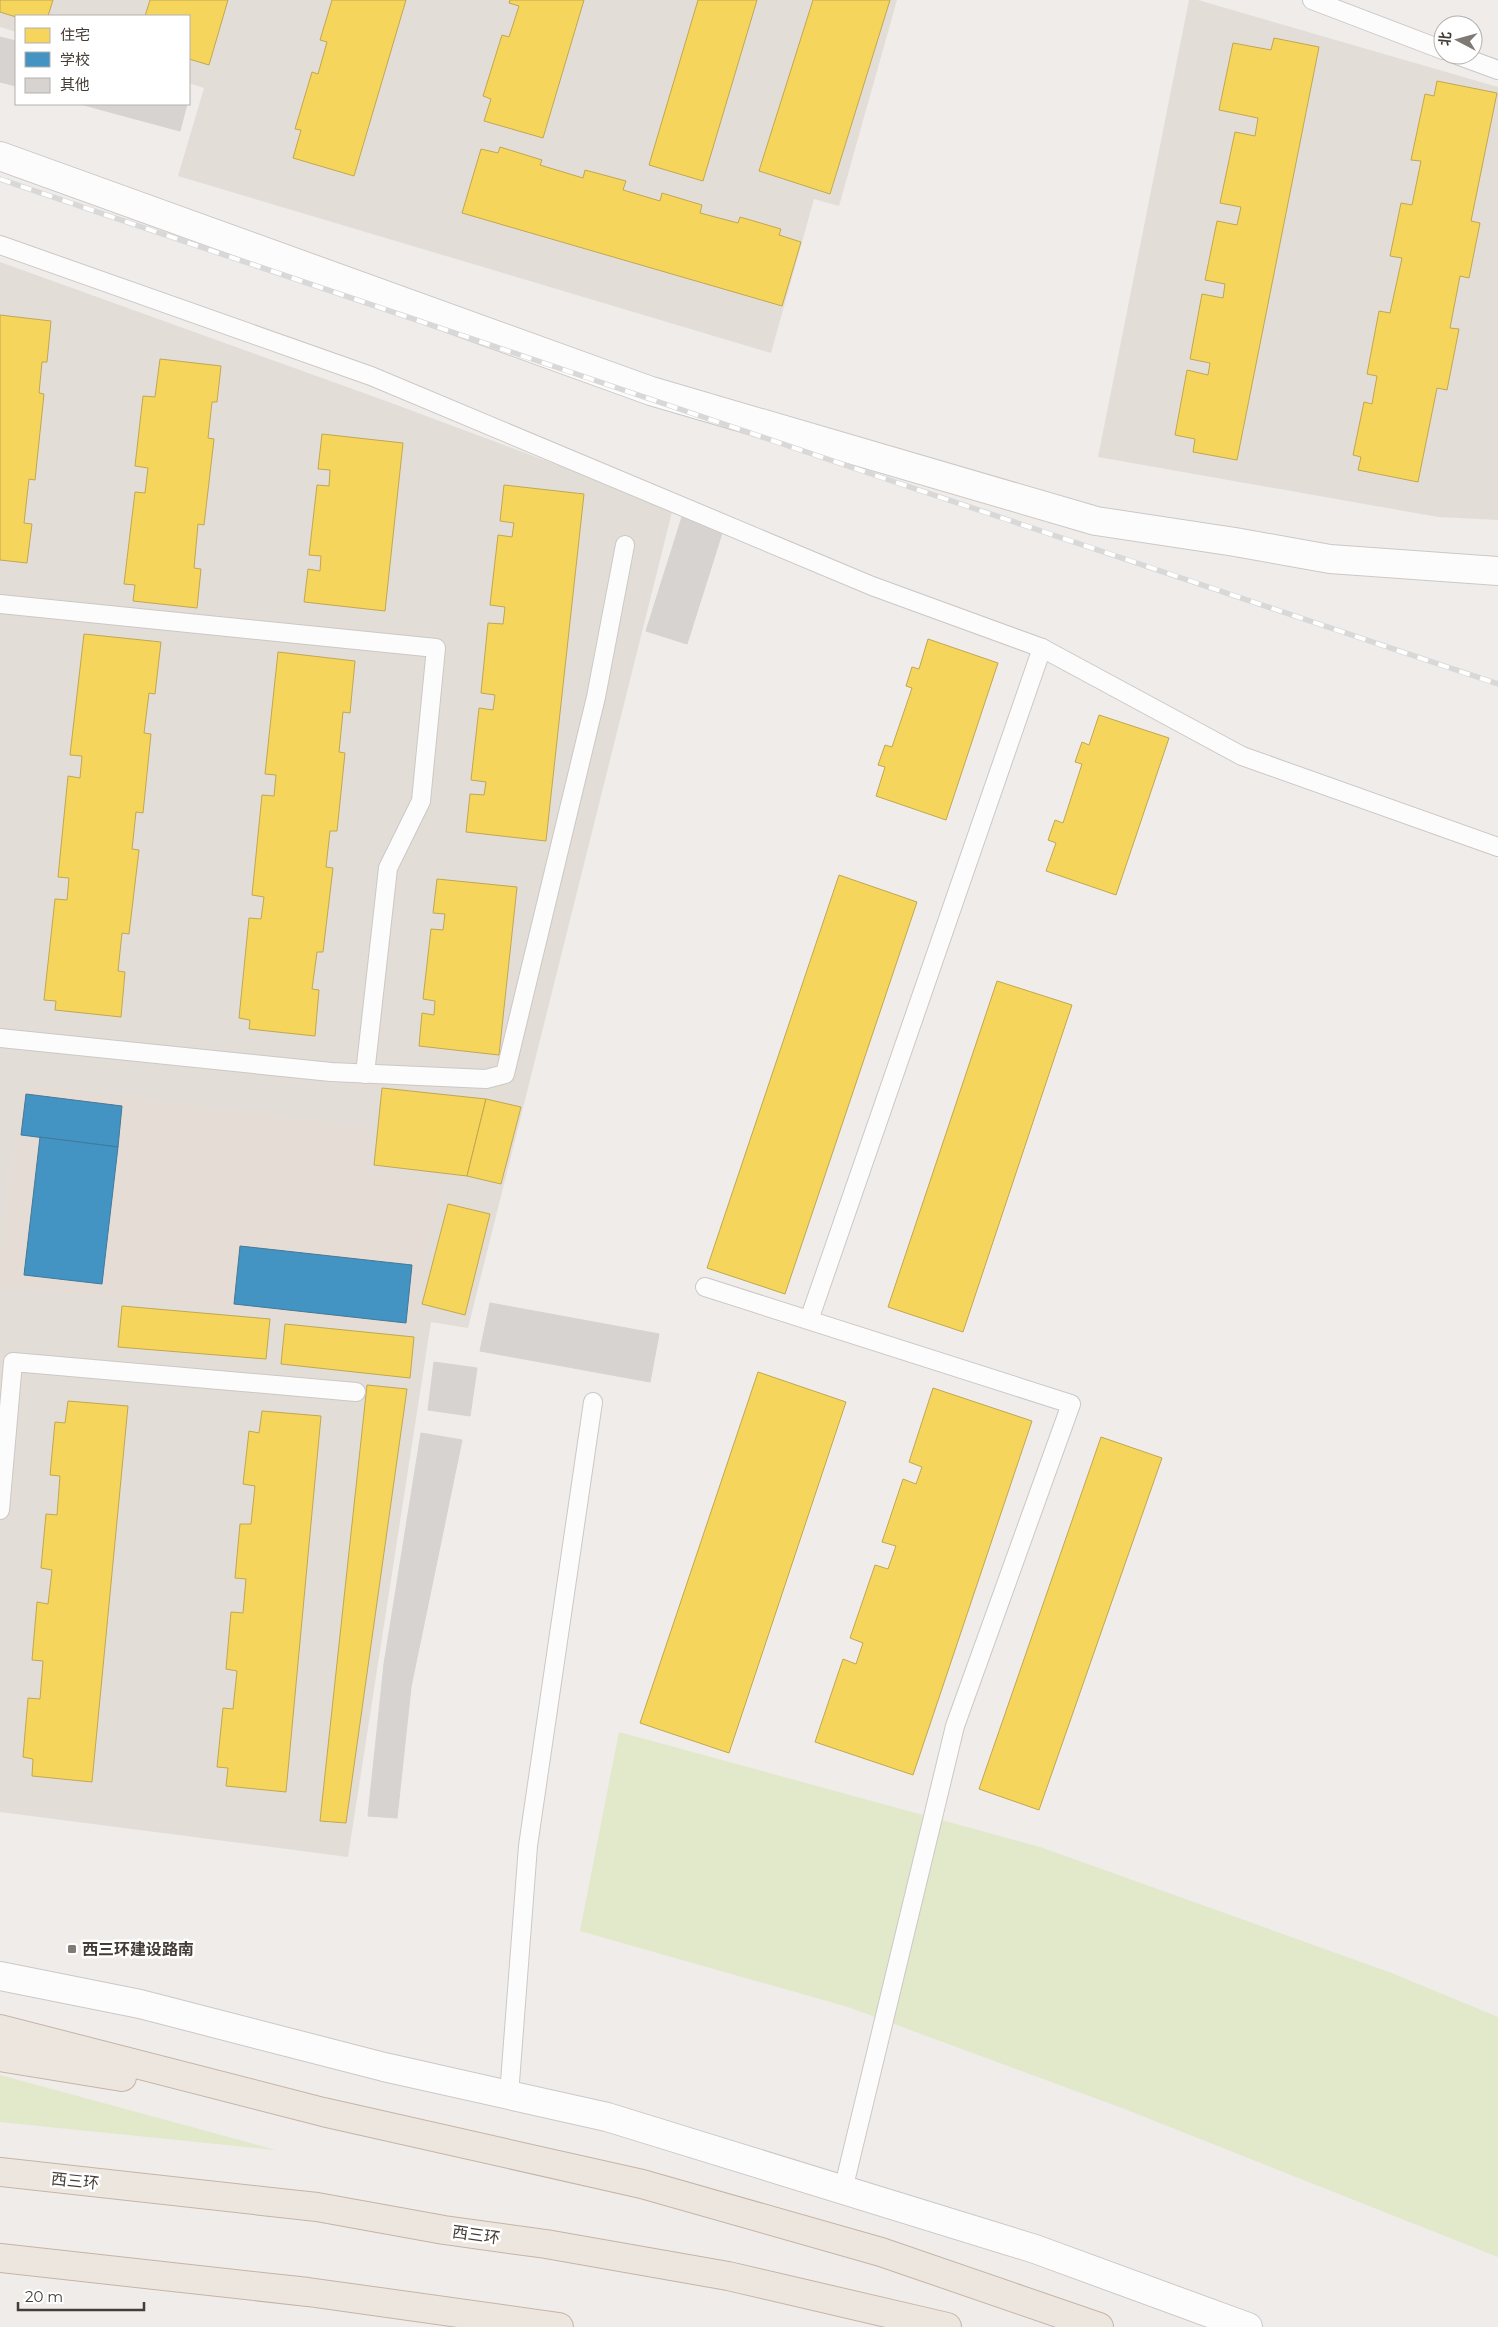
<svg xmlns="http://www.w3.org/2000/svg" width="1498" height="2327" font-family="Montserrat,'Noto Sans SC',sans-serif">
<rect width="100%" height="100%" fill="#efece9"/>
<g fill="#e3ddd7">
<polygon points="0,0 897,0 839,206 814,199 771,353 178,176 204,88 189,83 189,16 16,16 16,32 0,27"/>
<polygon points="1189,0 1198,0 1498,87 1498,520 1438,517 1098,457"/>
<polygon points="0,262 386,401 673,508 468,1328 431,1322 348,1857 0,1812"/>
</g>
<polygon fill="#e5ddd5" points="23,1085 372,1129 366,1172 442,1182 410,1333 0,1284 0,1268"/>
<g fill="#e2e8ca">
<polygon points="619,1732 1040,1847 1389,1972 1498,2017 1498,2257 1122,2108 848,2007 580,1931"/>
<polygon points="0,2075 276,2150 0,2122"/>
</g>
<g fill="#f6d55c" stroke="#c1a751">
<polygon points="0,0 53,0 48,16 16,17 0,12"/>
<polygon points="150,0 228,0 209,65 189,59 189,16 145,16"/>
<polygon points="332,0 406,0 354,176 293,158 301,130 295,129 312,72 318,74 327,42 320,40"/>
<polygon points="510,0 584,0 543,138 484,121 491,99 483,96 502,35 509,37 519,6 509,3"/>
<polygon points="698,0 757,0 703,181 649,165"/>
<polygon points="813,0 890,0 830,194 759,171"/>
<polygon points="1274,38 1319,47 1237,460 1193,452 1195,439 1175,435 1187,370 1208,375 1210,363 1190,359 1202,294 1223,298 1225,284 1205,280 1217,221 1237,225 1241,207 1220,203 1235,132 1255,136 1258,118 1219,110 1233,43 1271,50"/>
<polygon points="1437,81 1497,93 1471,221 1480,223 1469,278 1460,276 1450,328 1459,329 1447,390 1437,388 1418,482 1358,470 1361,457 1353,455 1364,402 1372,404 1377,376 1367,374 1379,311 1390,313 1402,258 1390,256 1401,203 1412,205 1421,161 1411,160 1425,94 1434,96"/>
<polygon points="500,147 542,160 540,165 583,178 585,170 626,181 623,190 660,201 662,193 702,205 700,213 738,223 740,217 781,229 779,235 801,242 782,306 462,213 481,149 498,153"/>
<polygon points="0,315 51,321 47,362 42,362 39,393 44,394 35,480 29,479 24,523 32,524 27,563 0,560"/>
<polygon points="160,359 221,366 217,402 212,402 208,438 214,439 204,525 198,524 194,568 201,569 197,608 133,601 135,585 124,584 135,492 145,493 148,468 135,466 143,396 155,397"/>
<polygon points="322,434 403,443 385,611 304,602 308,569 320,571 321,556 309,555 317,485 329,486 330,470 318,469"/>
<polygon points="504,485 584,494 546,841 466,832 470,794 484,795 486,782 471,780 479,708 493,710 495,695 481,693 488,623 503,624 505,607 490,605 498,535 512,537 514,523 500,521"/>
<polygon points="84,634 161,642 155,694 149,693 144,733 151,734 143,813 136,812 132,849 139,850 129,934 122,933 118,971 125,972 121,1017 55,1010 56,1001 44,1000 55,899 67,900 69,878 58,877 68,776 80,778 82,756 70,755"/>
<polygon points="928,639 998,663 946,820 876,796 885,767 878,765 885,745 892,747 912,688 906,686 912,667 919,669"/>
<polygon points="278,652 355,661 350,713 343,712 339,752 345,753 337,831 330,831 326,867 333,868 323,952 317,952 312,989 319,990 315,1036 249,1029 250,1020 239,1018 249,918 261,919 264,897 252,895 262,795 274,796 276,775 265,774"/>
<polygon points="1099,715 1169,738 1116,895 1046,871 1056,843 1048,840 1055,820 1063,823 1082,764 1075,762 1082,742 1089,745"/>
<polygon points="839,875 917,902 785,1294 707,1268"/>
<polygon points="437,879 517,887 499,1055 419,1046 422,1013 434,1015 435,1001 423,999 431,929 443,930 445,914 433,913"/>
<polygon points="997,981 1072,1005 963,1332 888,1307"/>
<polygon points="382,1088 486,1099 467,1176 374,1165"/>
<polygon points="486,1099 521,1107 501,1184 467,1176"/>
<polygon points="448,1204 490,1214 465,1315 422,1304"/>
<polygon points="122,1306 270,1319 266,1359 118,1347"/>
<polygon points="285,1324 414,1337 410,1378 281,1364"/>
<polygon points="758,1372 846,1402 729,1753 640,1723"/>
<polygon points="367,1385 407,1389 346,1823 320,1821"/>
<polygon points="933,1388 1032,1421 913,1775 815,1742 843,1659 856,1664 863,1643 850,1638 875,1565 888,1569 896,1546 882,1542 903,1479 916,1484 922,1467 909,1462"/>
<polygon points="68,1401 128,1406 92,1782 32,1776 33,1759 23,1757 28,1698 40,1699 43,1661 32,1660 37,1602 48,1604 52,1570 41,1568 46,1514 57,1515 60,1476 50,1475 55,1422 65,1423"/>
<polygon points="262,1411 321,1416 286,1792 226,1786 228,1768 217,1767 223,1708 233,1709 237,1671 226,1669 231,1612 243,1613 246,1579 235,1578 240,1524 251,1524 255,1486 243,1484 249,1431 259,1433"/>
<polygon points="1101,1437 1162,1458 1039,1810 979,1789"/>
</g>
<g fill="#4393c3" stroke="#437999">
<polygon points="26,1094 122,1106 118,1147 21,1135"/>
<polygon points="40,1137 118,1147 102,1284 24,1275"/>
<polygon points="240,1246 412,1265 406,1323 234,1304"/>
</g>
<g fill="#d7d3d0" stroke="#d7d3cf">
<polygon points="0,37 16,41 16,86 0,82"/>
<polygon points="80,104 187,104 180,131"/>
<polygon points="682,517 723,530 687,644 646,631"/>
<polygon points="490,1303 659,1334 650,1382 480,1351"/>
<polygon points="434,1362 477,1368 470,1416 428,1410"/>
<polygon points="421,1433 462,1440 411,1687 397,1818 368,1816 384,1664"/>
</g>
<g fill="none" stroke-linecap="round" stroke-linejoin="round">
<g stroke="#ccc8c5" stroke-width="20">
<g id="service">
<polyline points="1312,0 1443,50"/>
<polyline points="1457,55 1498,70"/>
<polyline points="0,245 371,376 872,586 1042,648 1242,756 1498,847"/>
<polyline points="0,604 436,648 421,801 388,868 365,1074"/>
<polyline points="0,1038 331,1072 486,1079 505,1074 596,697 625,545"/>
<polyline points="705,1287 1071,1404 955,1726 843,2190"/>
<polyline points="809,1320 1042,648"/>
<polyline points="0,1510 13,1362 356,1392"/>
<polyline points="509,2095 528,1846 593,1402"/>
</g>
</g>
<g stroke="#ccc8c5" stroke-width="30">
<polyline id="minor" points="0,156 651,391 1096,521 1235,542 1330,559 1498,571"/>
</g>
<g stroke="#ccc8c5" stroke-width="30">
<polyline id="tertiary" points="0,1976 140,2004 384,2067 607,2117 1035,2249 1248,2327"/>
</g>
<g stroke="#c5b4a6" stroke-width="30">
<g id="trunk">
<polyline points="0,2029 323,2112 642,2184 881,2252 1099,2327"/>
<polyline points="0,2057 122,2077"/>
<polyline points="0,2172 317,2207 444,2230 546,2244 728,2276 947,2327"/>
<polyline points="0,2258 308,2292 559,2327"/>
</g>
</g>
<use href="#service" stroke="#fdfcfc" stroke-width="18"/>
<use href="#minor" stroke="#fdfcfc" stroke-width="28"/>
<use href="#tertiary" stroke="#fdfcfc" stroke-width="28"/>
<use href="#trunk" stroke="#ede6df" stroke-width="28"/>
<g stroke="#d9d8d8" stroke-width="5.5">
<polyline id="rail" points="0,179 901,484 1498,684"/>
</g>
<use href="#rail" stroke="#fff" stroke-width="4" stroke-dasharray="11" stroke-linecap="butt"/>
</g>
<rect fill="#807a75" stroke="#fff" stroke-width="2" x="67" y="1944" width="10" height="10" rx="2.5"/>
<g text-anchor="middle" dominant-baseline="central" stroke-width="5" stroke-linejoin="round" paint-order="stroke">
<g font-size="16" font-weight="bold" fill="#443c36" stroke="#fff" text-anchor="start">
<text x="82" y="1949">西三环建设路南</text>
</g>
<g font-size="16" fill="#443c36" stroke="#fff">
<text transform="translate(75 2181) rotate(6)">西三环</text>
<text transform="translate(476 2235) rotate(8)">西三环</text>
</g>
</g>
<rect x="15" y="15" width="175" height="90" fill="#ffffff" stroke="#b4b1af"/>
<rect x="25" y="28" width="25" height="15" fill="#f6d55c" stroke="#b4b1af"/>
<text x="60" y="40" font-size="15" fill="#443c36">住宅</text>
<rect x="25" y="52" width="25" height="15" fill="#4393c3" stroke="#b4b1af"/>
<text x="60" y="65" font-size="15" fill="#443c36">学校</text>
<rect x="25" y="78" width="25" height="15" fill="#d7d3d0" stroke="#b4b1af"/>
<text x="60" y="90" font-size="15" fill="#443c36">其他</text>
<g transform="translate(1458 40) rotate(276)"><circle r="24" fill="#ffffff" stroke="#b4b1af"/>
<path d="M0-4L9 19L0 12L-9 19Z" fill="#807a75"/>
<text y="-8" font-size="14" font-weight="bold" text-anchor="middle" fill="#443c36">北</text>
</g>
<path d="M18 2302v8h126v-8" fill="none" stroke="#443c36" stroke-width="2.5"/>
<text x="25" y="2302" font-size="15" fill="#443c36" stroke="#ffffff" stroke-width="4" paint-order="stroke">20 m</text>
</svg>
